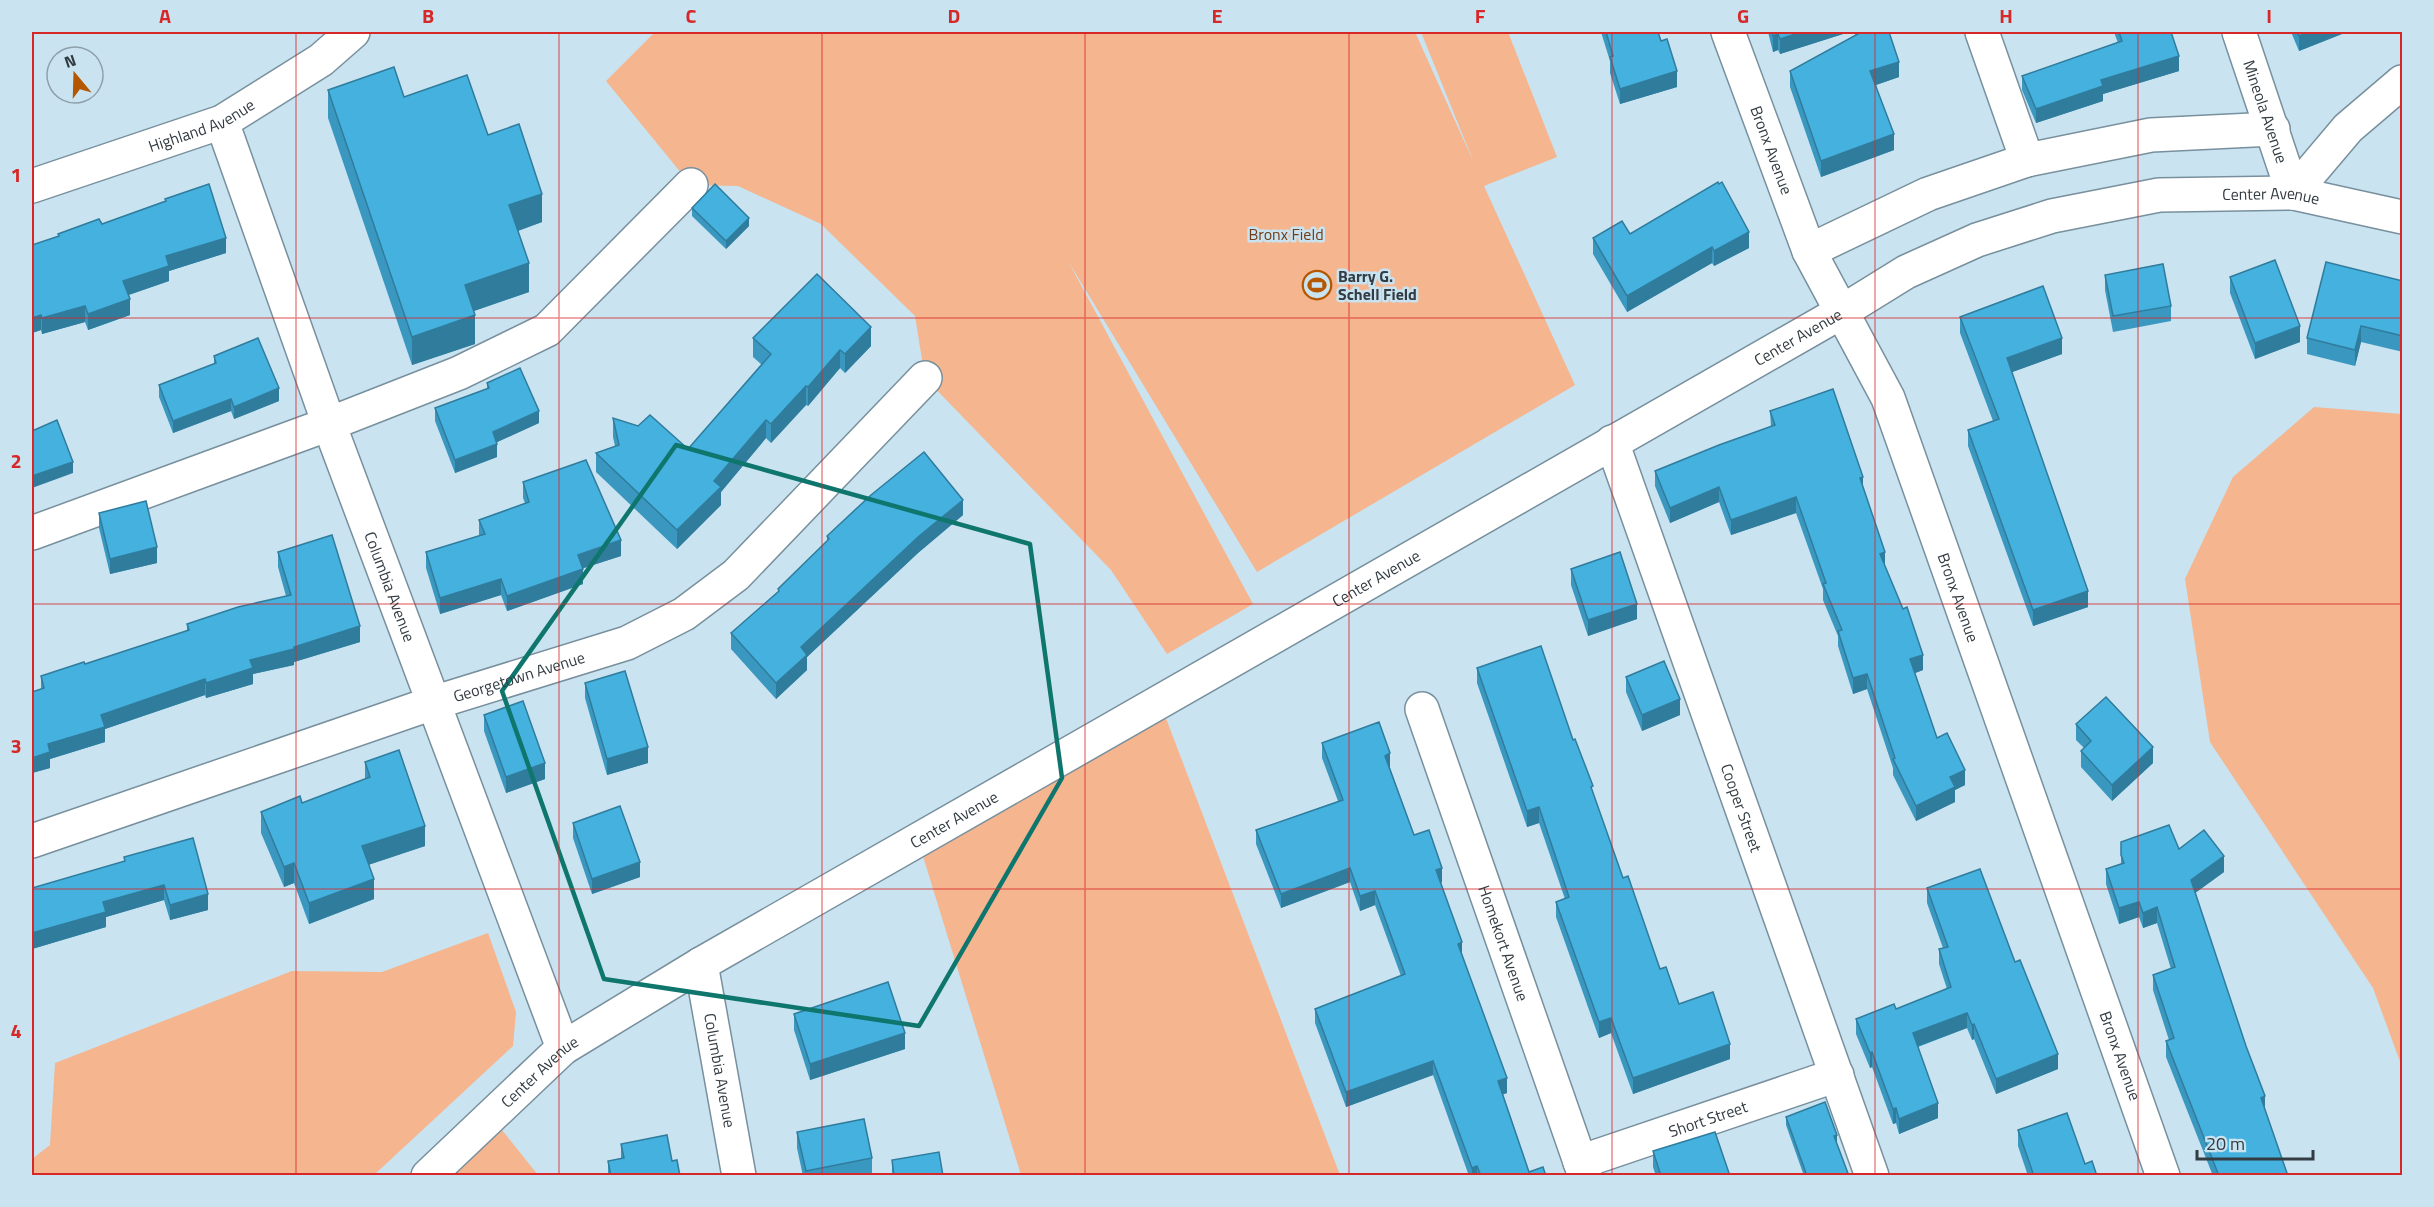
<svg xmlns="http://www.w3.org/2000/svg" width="2434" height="1207" font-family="'Titillium Web',sans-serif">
<rect width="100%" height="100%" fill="#c9e3f0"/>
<g fill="#f5b58e">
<polygon points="655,32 1415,32 1474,163 1421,32 1508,32 1557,157 1484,186 1575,385 1257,572 1068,261 1253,604 1167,654 1111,570 925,378 915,316 821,224 738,186 691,185 606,81"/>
<polygon points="2314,407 2402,414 2402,1067 2373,988 2210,742 2185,579 2233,477"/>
<polygon points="1159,700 1340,1175 1021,1175 918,840"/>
<polygon points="488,933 516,1012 513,1046 374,1175 32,1175 32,1159 50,1145 55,1063 292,971 382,972"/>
<polygon points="490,1115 538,1175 428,1176"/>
</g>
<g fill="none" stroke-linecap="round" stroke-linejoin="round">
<g stroke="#78909d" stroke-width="36">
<g id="minor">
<path id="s1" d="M1728 32 1809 251 1888 398 2163 1176"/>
<polyline points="1982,32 2027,160"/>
<path id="s2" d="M2239 32 2293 193"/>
<path id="s3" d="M222 122 329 424 563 1048"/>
<path id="s4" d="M32 186 222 122 321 60 353 32"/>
<polyline points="2293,193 2348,128 2402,82"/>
<polyline points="1809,251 1928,194 2027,160 2151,135 2273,129"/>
<path id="s5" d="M1612 442 1872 1176"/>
<polyline points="32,533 329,424 459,373 547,330 691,185"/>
<path id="s6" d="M1422 709 1585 1176"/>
<path id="s7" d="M32 841 433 703 627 643 684 614 736 575 925 378"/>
<path id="s8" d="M701 964 739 1176"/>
<path id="s9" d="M1580 1162 1837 1075"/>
<path id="s10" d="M428 1176 563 1048 701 964 1843 311 1906 272 1977 240 2052 216 2159 195 2293 193 2402 217"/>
</g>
</g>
<use href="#minor" stroke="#fff" stroke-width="33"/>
</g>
<g fill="#3a98c0">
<polygon points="1601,32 1658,32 1677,87 1620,104 1610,73 1610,61"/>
<polygon points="1768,32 1843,32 1843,34 1780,54 1778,50 1773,52"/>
<polygon points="1855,32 1889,32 1899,77 1876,85 1894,150 1821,177 1790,87 1790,71 1855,35"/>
<polygon points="2114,32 2171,32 2179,71 2103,94 2103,101 2036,123 2022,90 2022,76 2118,43"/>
<polygon points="2291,32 2347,32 2299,51"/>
<polygon points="328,90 404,97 488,135 542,222 518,231 529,292 474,311 475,344 412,365 328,118"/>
<polygon points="165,199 226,253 169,271 169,281 128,295 130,315 88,330 85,322 42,334 41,330 32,333 32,245 58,237 58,234 102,224 165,201"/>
<polygon points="692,208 749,226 726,249 692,216"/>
<polygon points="1630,234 1749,248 1714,266 1712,263 1627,312 1593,254 1593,238"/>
<polygon points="2105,275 2171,306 2171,321 2113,332 2105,290"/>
<polygon points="2230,277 2300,342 2255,359 2230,293"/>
<polygon points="2403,281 2403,352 2361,342 2355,366 2307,354 2307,338"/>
<polygon points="1960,317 2062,354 2012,372 2088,607 2033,626 1968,446 1968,430 1993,421 1960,333"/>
<polygon points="753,338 871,346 845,373 840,368 808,406 806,405 771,443 766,438 721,492 721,505 677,549 596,472 596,453 615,446 613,437 613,418 688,449 762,365 753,357"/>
<polygon points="214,356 279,401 234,419 231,411 173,433 159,397 159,385 214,364"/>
<polygon points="487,383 539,423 497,442 497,457 455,473 435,421 435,408 487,389"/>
<polygon points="1770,411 1863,488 1885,566 1923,670 1915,673 1937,738 1965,785 1955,790 1955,802 1916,821 1893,775 1893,768 1867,689 1853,694 1838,646 1838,636 1823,600 1823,589 1796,513 1731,535 1719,502 1670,523 1655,486 1655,471 1771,427"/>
<polygon points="523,482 621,556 583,568 583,584 507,611 501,595 440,614 426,568 426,552 479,536 479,520 525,503 523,498"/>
<polygon points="99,513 157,563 110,574 99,528"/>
<polygon points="963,515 918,553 807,657 807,670 776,699 731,649 731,633 778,592 778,589 827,541 827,536"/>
<polygon points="278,552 360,642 294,662 294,665 253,674 253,684 206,698 205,695 105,729 105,742 50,759 50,768 32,773 32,692 41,689 41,676 85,664 187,631 187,624 286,596 278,567"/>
<polygon points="1571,569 1637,619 1588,636 1571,585"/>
<polygon points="1477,668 1573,740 1593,793 1623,878 1660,969 1679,1004 1730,1059 1633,1094 1611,1033 1599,1038 1556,917 1556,902 1565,899 1539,823 1527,827 1477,683"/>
<polygon points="1626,677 1680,715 1642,731 1626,692"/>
<polygon points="585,683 648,763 607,775 585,698"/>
<polygon points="484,715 545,779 506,793 484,731"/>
<polygon points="2076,724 2153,763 2112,801 2081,767 2081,751 2084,748 2076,740"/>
<polygon points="1322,743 1390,768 1414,835 1442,882 1441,883 1462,956 1507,1093 1503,1094 1529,1172 1546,1176 1469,1176 1433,1075 1346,1107 1315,1023 1315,1009 1401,976 1375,905 1360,911 1350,882 1281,908 1256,844 1256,830 1338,801 1322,758"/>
<polygon points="365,762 425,846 368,865 374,899 309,924 294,883 284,887 261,833 261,812 302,803 365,779"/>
<polygon points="573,823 640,877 592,894 573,838"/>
<polygon points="2121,842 2179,849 2224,872 2195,893 2265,1110 2288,1176 2213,1176 2166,1057 2166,1041 2169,1040 2153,990 2153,975 2171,969 2157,923 2143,928 2139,917 2119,924 2106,884 2106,869 2121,864"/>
<polygon points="124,857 208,910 170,920 164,900 106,917 106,927 32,949 124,862"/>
<polygon points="1927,888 2015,962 2058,1069 1996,1094 1974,1039 1972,1040 1967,1028 1918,1047 1938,1118 1899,1134 1896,1123 1893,1124 1872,1067 1870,1068 1856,1034 1856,1019 1896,1009 1947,989 1939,964 1939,949 1943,948 1927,903"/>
<polygon points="794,1014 905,1049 810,1080 794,1030"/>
<polygon points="1786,1117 1837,1143 1836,1143 1849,1176 1804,1176 1786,1125"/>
<polygon points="2018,1130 2085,1164 2097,1176 2028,1176 2018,1146"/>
<polygon points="797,1132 872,1158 872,1173 861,1176 803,1176 797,1148"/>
<polygon points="621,1144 672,1161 680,1176 608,1176 608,1161 621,1158"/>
<polygon points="1653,1151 1730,1176 1656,1176 1653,1167"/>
<polygon points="892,1160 943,1176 892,1176"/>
</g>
<g fill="#307c9c">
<polygon points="1802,32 1843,32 1843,34 1780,54 1780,39"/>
<polygon points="2309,32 2347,32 2299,51 2299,36"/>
<polygon points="1778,34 1778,50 1773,52 1773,36"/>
<polygon points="2179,56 2179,71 2103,94 2103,101 2036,123 2036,109 2101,80"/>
<polygon points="1899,62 1899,77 1870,87 1870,71"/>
<polygon points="1677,71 1677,87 1620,104 1620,89"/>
<polygon points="1894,134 1894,150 1821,177 1821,161"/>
<polygon points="542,194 542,222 509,234 509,205"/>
<polygon points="749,218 749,226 726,249 726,241"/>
<polygon points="1749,232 1749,248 1714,266 1714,251"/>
<polygon points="226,238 226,253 169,271 169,281 123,297 123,281 166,256"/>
<polygon points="1712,247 1712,263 1627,312 1627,296"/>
<polygon points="529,263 529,292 465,314 465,285"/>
<polygon points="130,299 130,315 88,330 88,314"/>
<polygon points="85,306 85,322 42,334 42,318"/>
<polygon points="41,315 41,330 32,333 32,318"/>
<polygon points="475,315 475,344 412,365 412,337"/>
<polygon points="2300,326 2300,342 2255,359 2255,343"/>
<polygon points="2361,326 2361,342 2355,366 2355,350"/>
<polygon points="871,327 871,346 845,373 845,354"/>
<polygon points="2062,338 2062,354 2007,374 2007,358"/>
<polygon points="840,350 840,368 808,406 808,387"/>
<polygon points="806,386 806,405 771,443 771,424"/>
<polygon points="279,388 279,401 234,419 234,407"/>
<polygon points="231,399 231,411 173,433 173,421"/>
<polygon points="539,411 539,423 493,444 493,432"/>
<polygon points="766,420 766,438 721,492 721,505 677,549 677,530 714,481"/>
<polygon points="497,444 497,457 455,473 455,460"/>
<polygon points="73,462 73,473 32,488 32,476"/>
<polygon points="1863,477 1863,492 1860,478"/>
<polygon points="1719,487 1719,502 1670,523 1670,508"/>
<polygon points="1796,497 1796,513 1731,535 1731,520"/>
<polygon points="963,500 963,515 918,553 807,657 807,670 776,699 776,683 801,647 918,537"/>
<polygon points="621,540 621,556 578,570 578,555"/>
<polygon points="157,547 157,563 110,574 110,559"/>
<polygon points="1885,552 1885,567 1880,554"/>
<polygon points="583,569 583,584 507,611 507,596"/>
<polygon points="501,579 501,595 440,614 440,598"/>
<polygon points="2088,591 2088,607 2033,626 2033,610"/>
<polygon points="1637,604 1637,619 1588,636 1588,620"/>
<polygon points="360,626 360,642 294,662 294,665 253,674 253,684 206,698 206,683 250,660"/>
<polygon points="1923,655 1923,670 1910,675 1910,659"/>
<polygon points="1867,674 1867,689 1853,694 1853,678"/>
<polygon points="205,679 205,695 105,729 105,742 50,759 50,768 32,773 32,758 48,744 101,715"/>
<polygon points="1680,699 1680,715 1642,731 1642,715"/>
<polygon points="648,747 648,763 607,775 607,759"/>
<polygon points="2153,747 2153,763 2112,801 2112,785"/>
<polygon points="1390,753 1390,768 1385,770 1385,756"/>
<polygon points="545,763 545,779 506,793 506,777"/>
<polygon points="1965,770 1965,785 1955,790 1955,802 1916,821 1916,806 1950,777"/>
<polygon points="1539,807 1539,823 1527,827 1527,811"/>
<polygon points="425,826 425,846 362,867 362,846"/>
<polygon points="2224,856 2224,872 2191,896 2191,880"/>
<polygon points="640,862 640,877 592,894 592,879"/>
<polygon points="294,863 294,883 284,887 284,867"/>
<polygon points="1350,868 1350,882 1281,908 1281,894"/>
<polygon points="1442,868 1442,882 1436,884 1436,870"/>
<polygon points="374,879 374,899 309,924 309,903"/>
<polygon points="164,885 164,900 106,917 106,927 32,949 32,933 103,902"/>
<polygon points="1375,891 1375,905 1360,911 1360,896"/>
<polygon points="208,894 208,910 170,920 170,905"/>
<polygon points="2139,902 2139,917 2119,924 2119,908"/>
<polygon points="2157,907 2157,923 2143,928 2143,913"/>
<polygon points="1462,942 1462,957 1458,944"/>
<polygon points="1967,1013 1967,1028 1913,1048 1913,1033"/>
<polygon points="1611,1018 1611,1033 1599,1038 1599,1022"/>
<polygon points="1974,1024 1974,1039 1972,1040 1972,1025"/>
<polygon points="905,1033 905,1049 810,1080 810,1064"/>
<polygon points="1730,1044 1730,1059 1633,1094 1633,1078"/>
<polygon points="1872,1052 1872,1067 1870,1068 1870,1053"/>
<polygon points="2058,1054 2058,1069 1996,1094 1996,1079"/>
<polygon points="1433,1061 1433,1075 1346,1107 1346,1092"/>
<polygon points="1507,1078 1507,1093 1498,1096 1498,1081"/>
<polygon points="2265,1096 2265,1111 2261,1098"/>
<polygon points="1938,1103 1938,1118 1899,1134 1899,1119"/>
<polygon points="1896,1108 1896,1123 1893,1124 1893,1109"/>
<polygon points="1837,1135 1837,1143 1834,1144 1834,1136"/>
<polygon points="1477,1166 1477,1176 1472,1176 1472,1168"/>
</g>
<g fill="#44b1df" stroke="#307c9c" stroke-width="1.5">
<polygon points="1606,32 1658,32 1661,41 1667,39 1677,71 1620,89 1610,57 1613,56"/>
<polygon points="1772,32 1802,32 1780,39 1778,34 1773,36"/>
<polygon points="1857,32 1889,32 1899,62 1870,71 1894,134 1821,161 1790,71 1858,34"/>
<polygon points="2119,32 2171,32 2179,56 2101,80 2103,86 2036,109 2022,76 2122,41"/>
<polygon points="2297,32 2309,32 2299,36"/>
<polygon points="394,67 404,97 467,75 488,135 519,124 542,194 509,205 529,263 465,285 475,315 412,337 328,90"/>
<polygon points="1718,182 1719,184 1722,182 1749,232 1714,251 1712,247 1627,296 1593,238 1622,221 1630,234"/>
<polygon points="209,184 226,238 166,256 169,266 123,281 130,299 88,314 85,306 42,318 41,315 32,318 32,245 59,236 58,234 99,219 102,224 166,201 165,199"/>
<polygon points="715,184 749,218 726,241 692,208"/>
<polygon points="2275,260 2300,326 2255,343 2230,277"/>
<polygon points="2326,262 2403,281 2403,336 2361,326 2355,350 2307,338"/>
<polygon points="2163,264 2171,306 2113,316 2105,275"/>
<polygon points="817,274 871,327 845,354 840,350 808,387 806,386 771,424 766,420 714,481 721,487 677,530 596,453 619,445 613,418 638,426 650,415 688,449 771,354 753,338"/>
<polygon points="2043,286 2062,338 2007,358 2088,591 2033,610 1968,430 1999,419 1960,317"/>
<polygon points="258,338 279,388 234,407 231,399 173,421 159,385 216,363 214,356"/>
<polygon points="520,368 539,411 493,432 497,444 455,460 435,408 489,388 487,383"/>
<polygon points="1833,389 1863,477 1860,478 1885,552 1880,554 1903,609 1907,607 1923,655 1910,659 1937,738 1947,733 1965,770 1950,777 1955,787 1916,806 1893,759 1895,758 1867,674 1853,678 1838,631 1842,630 1823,584 1826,583 1796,497 1731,520 1719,487 1670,508 1655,471 1719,445 1775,425 1770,411"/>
<polygon points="57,420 73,462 32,476 32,431"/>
<polygon points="924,452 963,500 918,537 801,647 807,655 776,683 731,633 779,591 778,589 829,539 827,536 871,495"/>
<polygon points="586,460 621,540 578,555 583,569 507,596 501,579 440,598 426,552 485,534 479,520 529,502 523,482"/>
<polygon points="146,501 157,547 110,559 99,513"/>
<polygon points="332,535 360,626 294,647 294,649 250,660 253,668 206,683 205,679 101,715 105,727 48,744 50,752 32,758 32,692 44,688 41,676 84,662 85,664 189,630 187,624 238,607 291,595 278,552"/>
<polygon points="1620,552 1637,604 1588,620 1571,569"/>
<polygon points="1541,646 1573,740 1575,739 1593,786 1591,787 1623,878 1628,876 1660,969 1666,967 1679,1004 1713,992 1730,1044 1633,1078 1611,1018 1599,1022 1556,902 1569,897 1539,807 1527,811 1477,668"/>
<polygon points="1664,661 1680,699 1642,715 1626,677"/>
<polygon points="625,671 648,747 607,759 585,683"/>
<polygon points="2106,697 2153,747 2112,785 2081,751 2091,741 2076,724"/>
<polygon points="523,701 545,763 506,777 484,715"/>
<polygon points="1379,722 1390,753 1385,756 1414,835 1429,830 1442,868 1436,870 1462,942 1458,944 1507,1078 1498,1081 1529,1172 1543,1167 1546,1176 1481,1176 1477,1166 1472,1168 1433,1061 1346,1092 1315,1009 1405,974 1375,891 1360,896 1350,868 1281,894 1256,830 1343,800 1322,743"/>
<polygon points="399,750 425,826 362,846 374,879 309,903 294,863 284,867 261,812 300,796 302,803 370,777 365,762"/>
<polygon points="620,806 640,862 592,879 573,823"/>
<polygon points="2169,825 2179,849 2204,830 2224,856 2191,880 2246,1046 2265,1096 2261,1098 2288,1176 2219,1176 2166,1041 2174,1038 2153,975 2175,967 2157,907 2143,913 2139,902 2119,908 2106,869 2124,863 2121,855 2121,842"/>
<polygon points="193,838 208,894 170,905 164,885 103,902 106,912 32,933 32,888 125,861 124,857"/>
<polygon points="1980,869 2015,962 2020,960 2058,1054 1996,1079 1974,1024 1972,1025 1967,1013 1913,1033 1938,1103 1899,1119 1896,1108 1893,1109 1872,1052 1870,1053 1856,1019 1894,1004 1896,1009 1951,987 1939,949 1948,947 1927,888"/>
<polygon points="888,982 905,1033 810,1064 794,1014"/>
<polygon points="1825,1102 1837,1135 1834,1136 1849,1176 1807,1176 1786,1117"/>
<polygon points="2067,1113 2085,1164 2092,1161 2097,1176 2034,1176 2018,1130"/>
<polygon points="864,1119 872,1158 806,1171 797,1132"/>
<polygon points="1715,1132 1730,1176 1661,1176 1653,1151"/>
<polygon points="667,1135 672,1161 677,1160 680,1176 611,1176 608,1161 624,1158 621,1144"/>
<polygon points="939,1152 943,1176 894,1176 892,1160"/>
</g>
<path fill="none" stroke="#0f766e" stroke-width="4.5" stroke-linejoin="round" d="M676 445 1030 544 1062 778 919 1026 604 979 502 691Z"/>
<path fill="none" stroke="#d62828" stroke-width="1.5" stroke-opacity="0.55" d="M296 32V1176M559 32V1176M822 32V1176M1085 32V1176M1349 32V1176M1612 32V1176M1875 32V1176M2138 32V1176M32 318H2402M32 604H2402M32 889H2402"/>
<defs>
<g id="stadium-ring" transform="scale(1.5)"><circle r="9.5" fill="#c9e3f0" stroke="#b45700" stroke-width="1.5"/><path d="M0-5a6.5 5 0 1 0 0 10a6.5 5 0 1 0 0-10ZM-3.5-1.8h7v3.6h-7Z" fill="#b45700"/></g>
</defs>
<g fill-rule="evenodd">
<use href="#stadium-ring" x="1317" y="285"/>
</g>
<g text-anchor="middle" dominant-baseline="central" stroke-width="5" stroke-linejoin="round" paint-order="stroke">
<g font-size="16" fill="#323c42" stroke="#c9e3f0">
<text stroke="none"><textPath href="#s2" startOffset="84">Mineola Avenue</textPath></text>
<text stroke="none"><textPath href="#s4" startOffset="180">Highland Avenue</textPath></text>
<text stroke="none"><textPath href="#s1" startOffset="126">Bronx Avenue</textPath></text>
<text stroke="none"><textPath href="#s10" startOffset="2115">Center Avenue</textPath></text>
<text stroke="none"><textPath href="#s10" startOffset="1611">Center Avenue</textPath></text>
<text stroke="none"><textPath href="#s10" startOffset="1125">Center Avenue</textPath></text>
<text stroke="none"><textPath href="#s3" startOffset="494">Columbia Avenue</textPath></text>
<text stroke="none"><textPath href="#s1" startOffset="612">Bronx Avenue</textPath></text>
<text stroke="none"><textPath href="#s7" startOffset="514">Georgetown Avenue</textPath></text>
<text stroke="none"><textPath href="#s5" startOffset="388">Cooper Street</textPath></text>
<text stroke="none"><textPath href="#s10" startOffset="639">Center Avenue</textPath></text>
<text stroke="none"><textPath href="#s6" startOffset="248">Homekort Avenue</textPath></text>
<text stroke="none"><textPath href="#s1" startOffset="1098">Bronx Avenue</textPath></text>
<text stroke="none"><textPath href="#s8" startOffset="108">Columbia Avenue</textPath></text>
<text stroke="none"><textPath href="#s10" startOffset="153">Center Avenue</textPath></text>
<text stroke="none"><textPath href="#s9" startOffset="135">Short Street</textPath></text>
</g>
<g font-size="16" fill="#713c17" stroke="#c9e3f0">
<text x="1286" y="234">Bronx Field</text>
</g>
<g font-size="16" font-weight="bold" fill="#323c42" stroke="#c9e3f0" text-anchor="start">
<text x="1338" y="276">Barry G.<tspan x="1338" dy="18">Schell Field</tspan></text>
</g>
</g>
<rect width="2434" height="1207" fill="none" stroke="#c9e3f0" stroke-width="66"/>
<g transform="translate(75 75) rotate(341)"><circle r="28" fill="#c9e3f0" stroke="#8da0aa" stroke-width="1.5"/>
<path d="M0-4.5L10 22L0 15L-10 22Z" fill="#b45700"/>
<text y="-9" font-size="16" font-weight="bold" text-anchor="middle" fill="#323c42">N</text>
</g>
<path d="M2197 1150v9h116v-9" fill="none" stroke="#323c42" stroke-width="3"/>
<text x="2206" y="1150" font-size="18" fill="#323c42" stroke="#c9e3f0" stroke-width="4.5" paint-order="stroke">20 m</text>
<rect x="33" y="33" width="2368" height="1141" fill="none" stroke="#d62828" stroke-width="2"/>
<g font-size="20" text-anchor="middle" font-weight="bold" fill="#d62828">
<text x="165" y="23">A</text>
<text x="428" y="23">B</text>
<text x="691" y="23">C</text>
<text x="954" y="23">D</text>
<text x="1217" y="23">E</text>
<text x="1480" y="23">F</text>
<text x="1743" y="23">G</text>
<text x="2006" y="23">H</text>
<text x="2269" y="23">I</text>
<text x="16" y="182">1</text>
<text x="16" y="468">2</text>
<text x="16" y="753">3</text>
<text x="16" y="1038">4</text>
</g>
</svg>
